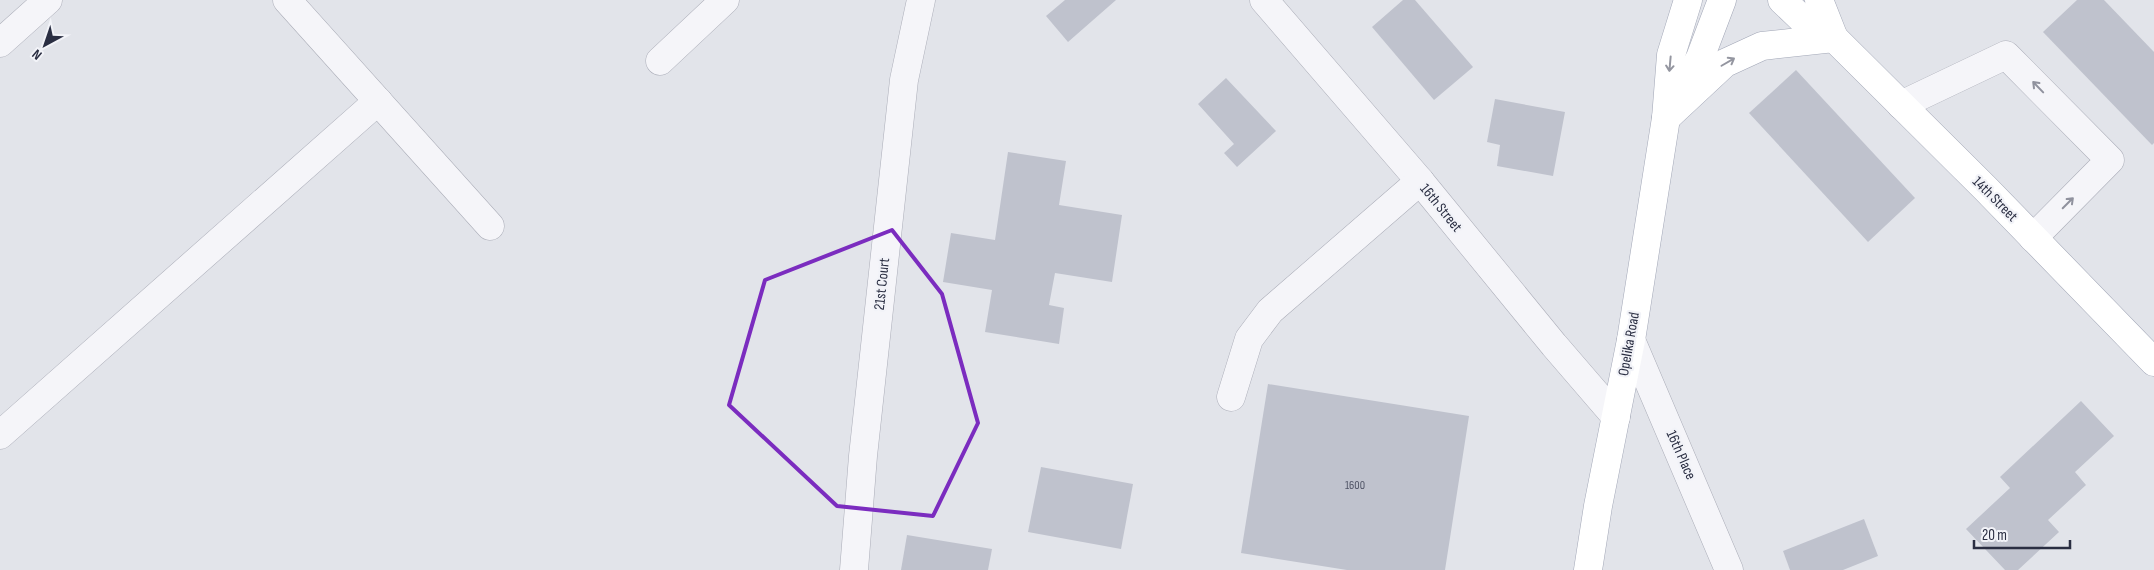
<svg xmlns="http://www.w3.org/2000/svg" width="2154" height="570" font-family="'Sofia Sans Condensed',sans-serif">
<rect width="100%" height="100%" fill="#e2e4ea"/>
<g fill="#bfc2cd">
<polygon points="1065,0 1116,0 1068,42 1046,16"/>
<polygon points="1403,0 1415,0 1473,67 1434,100 1372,27"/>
<polygon points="2077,0 2104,0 2154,52 2154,143 2152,145 2043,32"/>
<polygon points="1796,70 1915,198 1868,242 1749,113"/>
<polygon points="1226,78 1276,131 1237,167 1224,153 1234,144 1198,104"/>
<polygon points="1495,99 1565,112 1553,176 1497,166 1500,145 1487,142"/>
<polygon points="1008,152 1066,161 1059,205 1122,215 1112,282 1055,273 1049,305 1064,308 1059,344 985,332 992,290 943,282 951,233 995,240"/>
<polygon points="1268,384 1469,416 1445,570 1347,570 1241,553"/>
<polygon points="2081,401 2114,436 2075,472 2086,485 2048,520 2059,532 2018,570 2005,570 1966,529 2010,488 2000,477"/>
<polygon points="1041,467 1133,484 1121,549 1028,532"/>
<polygon points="1864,519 1878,556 1843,570 1790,570 1783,551"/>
<polygon points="907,535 992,549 988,570 901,570"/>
</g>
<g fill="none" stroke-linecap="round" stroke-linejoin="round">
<g stroke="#abadb8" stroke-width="29">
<g id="minor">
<polyline points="287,0 490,226"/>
<polyline points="1264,0 1420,181 1554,345 1616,417"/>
<polyline points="0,43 48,0"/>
<polyline points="660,61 725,0"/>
<polyline points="1901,105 2006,55 2110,160 2033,238"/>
<polyline points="1631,340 1729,570"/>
<polyline points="1231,397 1249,339 1270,311 1420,181"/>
<polyline points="0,435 378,101"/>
<polyline points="854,570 863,456 904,80 921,0"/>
</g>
</g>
<g stroke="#a1a6b6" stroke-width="29">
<g id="major">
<polyline points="1782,0 1802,19 1834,38 1986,189 2154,362"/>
<polyline points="1819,0 1834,38"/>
<polyline points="1680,93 1700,58 1722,0"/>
<polyline points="1666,118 1725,63 1762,46 1834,38"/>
<polyline points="1588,570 1598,506 1631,340 1666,118 1671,55 1688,0"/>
</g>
</g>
<use href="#minor" stroke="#f5f5f9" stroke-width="28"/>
<use href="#major" stroke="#fff" stroke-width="28"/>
</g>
<defs><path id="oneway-shaft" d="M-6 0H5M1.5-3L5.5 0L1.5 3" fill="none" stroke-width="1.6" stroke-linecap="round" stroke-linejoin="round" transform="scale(1.25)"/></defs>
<g stroke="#9496a0">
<use href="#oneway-shaft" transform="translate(1728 62) rotate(-30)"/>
<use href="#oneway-shaft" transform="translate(1670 64) rotate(95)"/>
</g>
<g stroke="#90929e">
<use href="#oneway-shaft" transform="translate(2038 87) rotate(-134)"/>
<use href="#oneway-shaft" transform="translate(2068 203) rotate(-45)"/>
</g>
<path fill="none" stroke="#7b2cbf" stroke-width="4" stroke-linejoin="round" d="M892 230 942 294 978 423 933 516 837 506 729 405 765 280Z"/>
<g text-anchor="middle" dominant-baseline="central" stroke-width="4.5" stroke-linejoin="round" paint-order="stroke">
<g font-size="12" fill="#4f5365">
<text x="1355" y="485">1600</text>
</g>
<g font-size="15" fill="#2a2e42" stroke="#f2f3f8">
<text transform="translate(1995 199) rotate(45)">14th Street</text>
<text transform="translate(1441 208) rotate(51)">16th Street</text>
<text transform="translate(882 284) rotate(-84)">21st Court</text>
<text transform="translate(1629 344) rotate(-80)">Opelika Road</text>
<text transform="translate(1681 455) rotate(66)">16th Place</text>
</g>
</g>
<g transform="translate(45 45) rotate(220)" stroke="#f2f3f8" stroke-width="4" paint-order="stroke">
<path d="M0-4L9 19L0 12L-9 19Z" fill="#2a2e42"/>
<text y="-8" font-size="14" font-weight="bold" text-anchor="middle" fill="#2a2e42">N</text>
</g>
<path d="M1974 540v8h96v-8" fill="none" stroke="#2a2e42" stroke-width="2.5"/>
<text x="1982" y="540" font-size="15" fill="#2a2e42" stroke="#f2f3f8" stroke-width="4" paint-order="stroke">20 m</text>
</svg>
